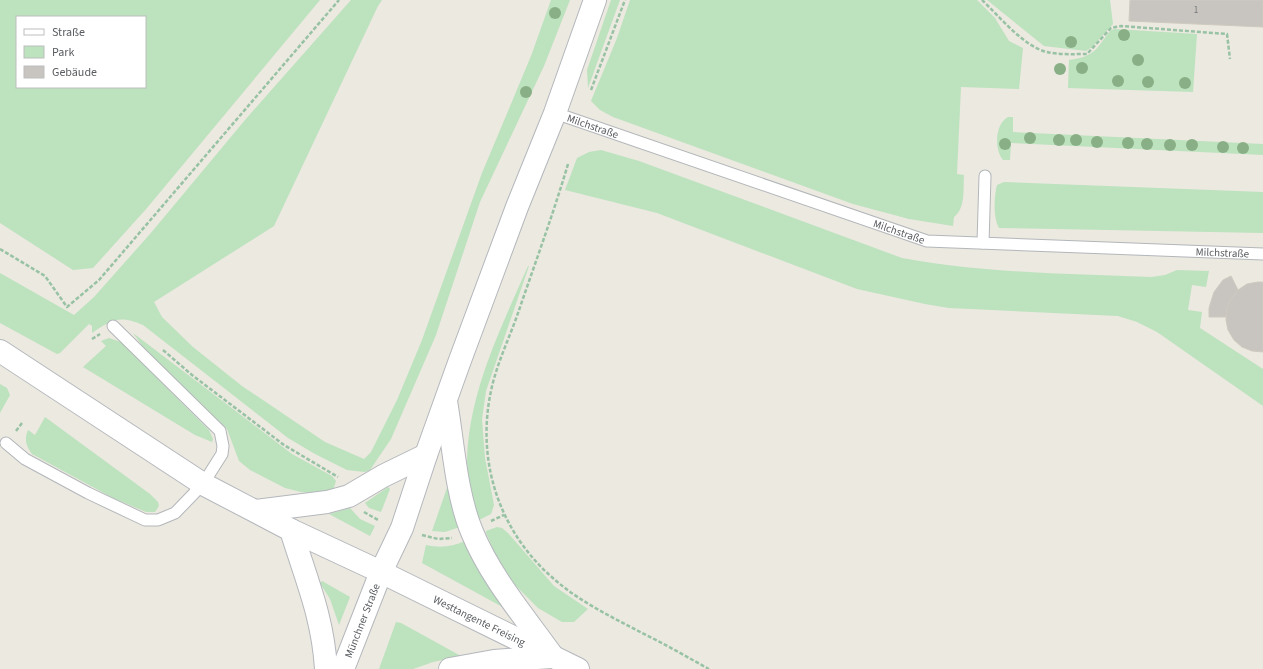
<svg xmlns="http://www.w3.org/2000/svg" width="1263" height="669" font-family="'Source Sans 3',sans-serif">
<rect width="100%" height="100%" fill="#ebe9e0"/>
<g fill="#bde2be" fill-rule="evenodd">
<path d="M0 0H320L147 208 93 268 73 270 0 223ZM17 17H145V87H17Z"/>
<path d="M351 0H382L378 6 274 226 154 302 162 317 193 347 242 386 325 442 364 459 371 452 397 400 422 340 482 173 531 56 551 0H570L544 66 480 202 436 335 391 439 370 470 365 472 347 470 315 454 288 438 143 325C120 315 112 319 92 333V326L89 324 60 353 57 354 0 323V273L74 315 94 297 150 234 245 120Z"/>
<polygon points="611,0 620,0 588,88 587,70"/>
<path d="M630 0H977L995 18 1009 41 1023 48 1019 89 961 87 957 174 964 175C963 188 966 208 954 217L953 226 909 219 853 204 613 117 600 110 591 101 617 38Z"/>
<polygon points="987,0 1110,0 1113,24 1092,47 1086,51 1044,46"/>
<path d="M1115 29 1197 34 1193 92 1068 88 1069 60C1096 56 1095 50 1111 30Z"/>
<path d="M1008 117H1013V132L1263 144V155L1011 143 1010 160H1003C994 149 995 124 1008 117Z"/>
<path d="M601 150 639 161 902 258C984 273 1068 274 1151 277L1165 275 1177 270 1209 271 1206 287 1192 285 1188 310 1202 312 1200 328 1263 369V406L1157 332 1137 322 1118 316 949 308 925 304 857 289 657 213 565 190 577 158 589 152Z"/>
<path d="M1004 182 1263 192V233L999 228C993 218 994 196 997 185Z"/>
<path d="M528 266H529L486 391 482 419 485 458 494 505 491 514 479 520 476 517C472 498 467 479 467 460 469 391 501 328 528 266Z"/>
<polygon points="133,333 292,454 332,476 336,481 333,490 322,494 301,492 285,488 250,470 239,461 227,429 143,347"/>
<polygon points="109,338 121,342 209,430 213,439 212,442 195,435 83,367 106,346 101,341"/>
<polygon points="0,384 7,388 10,395 0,413"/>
<path d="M45 417 150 494 158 502 159 506 155 512H146L113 498 32 454C26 445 24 440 28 430L35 435Z"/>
<polygon points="448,485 460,527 445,532 432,531"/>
<polygon points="388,487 390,489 381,512 369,508 365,503"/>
<polygon points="350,508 360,519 375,526 370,536 329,514"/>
<polygon points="497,527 502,528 508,533 554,586 588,609 574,622 562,622 538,608 516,586 500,565 486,533 486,531"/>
<path d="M465 541 480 573 508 610 422 563 426 545C440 548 452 547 465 541Z"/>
<polygon points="322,581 350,597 339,625 330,599 320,583"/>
<polygon points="396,622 401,623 461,656 433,662 413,669 379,669"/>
</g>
<g fill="#c8c5c0" stroke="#cfcabf">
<polygon points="1130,0 1263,0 1263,27 1129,21"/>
<polygon points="1231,276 1238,290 1231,299 1227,308 1226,317 1209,317 1209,308 1214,292 1223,280"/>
<polygon points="1258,282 1263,282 1263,352 1252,351 1242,347 1234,340 1228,330 1226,320 1227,308 1231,299 1238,290 1247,284"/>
</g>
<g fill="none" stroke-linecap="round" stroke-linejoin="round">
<g stroke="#b3b6ba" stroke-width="13">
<g id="lane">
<path id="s1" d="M555 113 927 241 1263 254"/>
<polyline points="983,243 985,176"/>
<polyline points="6,443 25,459 88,493 145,520 158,520 175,513 203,484 222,454 223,446 220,431 113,326"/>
</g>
</g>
<g stroke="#b4b7bc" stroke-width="24">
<g id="secondary">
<path id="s2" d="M0 351 203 484 291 530 381 572 578 669"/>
<path d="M446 401C453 442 456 494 472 532 490 576 523 615 551 654"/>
<polyline points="256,511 327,502 349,496 383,476 426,455"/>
<path d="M291 530C306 579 323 617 326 669"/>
<path id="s3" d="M343 669 381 572 402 528 426 455 459 363 517 207 555 113 595 0"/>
<polyline points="450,669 494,661 551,657"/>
</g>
</g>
<g stroke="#98c2a4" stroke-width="2.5" stroke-dasharray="4 2" stroke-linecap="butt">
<path d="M982 0C999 16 1024 47 1047 52 1059 55 1075 54 1087 54L1111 28 1121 26 1227 34 1230 59"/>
<polyline points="591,90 625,0"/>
<path d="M568 164C553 215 534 266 517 316 508 341 496 366 491 391 476 461 499 532 554 579 580 602 612 617 642 633 665 644 687 657 709 669"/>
<polyline points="0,249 45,276 67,307 99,280 339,0"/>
<polyline points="92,339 100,334"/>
<polyline points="163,350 192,375 284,445 338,477"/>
<polyline points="16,431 22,423"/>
<polyline points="364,512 378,520"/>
<polyline points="491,521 504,515"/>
<polyline points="422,535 438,539 452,538"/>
</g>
<use href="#lane" stroke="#fff" stroke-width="11"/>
<use href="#secondary" stroke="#fff" stroke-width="22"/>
</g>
<g fill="#89af86">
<circle cx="555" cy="13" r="6"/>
<circle cx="1124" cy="35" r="6"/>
<circle cx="1071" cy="42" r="6"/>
<circle cx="1138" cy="60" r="6"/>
<circle cx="1082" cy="68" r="6"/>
<circle cx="1060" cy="69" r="6"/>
<circle cx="1118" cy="81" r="6"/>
<circle cx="1148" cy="82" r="6"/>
<circle cx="1185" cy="83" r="6"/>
<circle cx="526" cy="92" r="6"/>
<circle cx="1030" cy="138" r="6"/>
<circle cx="1059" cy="140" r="6"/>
<circle cx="1076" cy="140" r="6"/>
<circle cx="1097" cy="142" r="6"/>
<circle cx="1128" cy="143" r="6"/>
<circle cx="1005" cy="144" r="6"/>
<circle cx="1147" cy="144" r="6"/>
<circle cx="1170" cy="145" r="6"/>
<circle cx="1192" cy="145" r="6"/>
<circle cx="1223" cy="147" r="6"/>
<circle cx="1243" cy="148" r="6"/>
</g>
<g text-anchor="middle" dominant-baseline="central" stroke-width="4" stroke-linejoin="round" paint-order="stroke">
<g font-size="9" fill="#757678">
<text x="1196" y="10">1</text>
</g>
<g font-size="11" fill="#595c60" stroke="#fff">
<text stroke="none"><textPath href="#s1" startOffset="40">Milchstraße</textPath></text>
<text stroke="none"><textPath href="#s1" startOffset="364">Milchstraße</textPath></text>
<text stroke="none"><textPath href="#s1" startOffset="689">Milchstraße</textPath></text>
<text stroke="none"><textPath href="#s3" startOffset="52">Münchner Straße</textPath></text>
<text stroke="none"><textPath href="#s2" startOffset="551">Westtangente Freising</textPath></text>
</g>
</g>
<rect x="16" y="16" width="130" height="72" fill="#ffffff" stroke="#bdbebf"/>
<rect x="24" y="29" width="20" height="6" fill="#ffffff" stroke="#bdbebf"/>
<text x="52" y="36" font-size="12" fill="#595c60">Straße</text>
<rect x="24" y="46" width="20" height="12" fill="#bde2be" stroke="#bdbebf"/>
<text x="52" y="56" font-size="12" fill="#595c60">Park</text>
<rect x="24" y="66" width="20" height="12" fill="#c8c5c0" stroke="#bdbebf"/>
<text x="52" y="76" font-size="12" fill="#595c60">Gebäude</text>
</svg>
